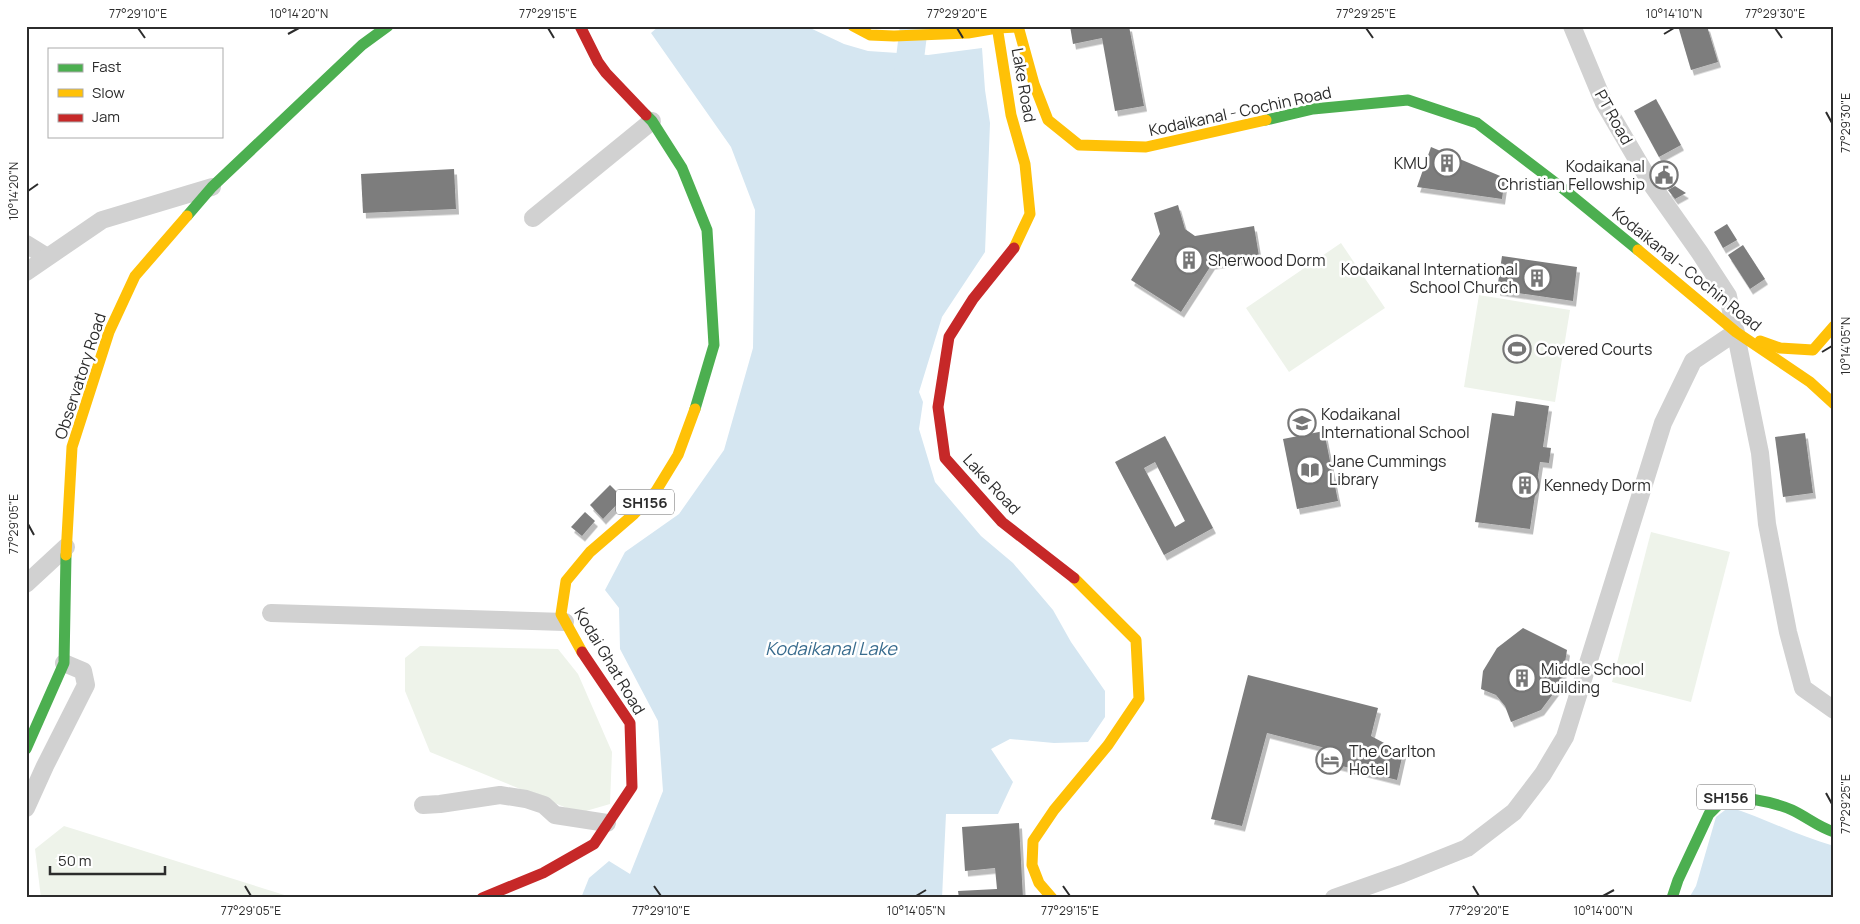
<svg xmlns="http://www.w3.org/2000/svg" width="1860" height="924" font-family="Manrope,sans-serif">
<defs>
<filter id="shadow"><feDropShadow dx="3" dy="5.5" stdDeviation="0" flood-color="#0004"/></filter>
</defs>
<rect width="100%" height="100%" fill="#fff"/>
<g fill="#eef3ea">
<polygon points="1341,243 1385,308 1289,372 1246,308"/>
<polygon points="1479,295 1570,310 1555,402 1464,387"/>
<polygon points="1651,532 1730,552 1691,702 1612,682"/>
<polygon points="420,646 558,649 578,674 612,752 610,804 579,813 430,752 405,691 405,658"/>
<polygon points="64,826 294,898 41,898 35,849"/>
</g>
<g fill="#d5e6f1">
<polygon points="659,26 808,27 844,44 868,51 928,55 982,48 985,90 990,123 985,252 942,317 919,392 923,402 919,429 935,482 981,536 1013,563 1053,610 1071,642 1105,691 1105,717 1088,742 1054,743 1010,739 991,749 1013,782 998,814 946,814 942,898 581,898 589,878 609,861 630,874 663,791 658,721 620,649 619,608 605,590 625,552 679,514 724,450 753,348 755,210 731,147 651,33"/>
<path d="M1729 807C1764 818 1798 836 1834 846V898H1689L1696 886 1716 817Z"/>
</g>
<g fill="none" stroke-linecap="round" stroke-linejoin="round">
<polyline stroke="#d5e6f1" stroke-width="28" points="906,91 914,26"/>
</g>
<g fill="#7d7d7d" fill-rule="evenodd" filter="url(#shadow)">
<polygon points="1070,26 1129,26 1144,106 1115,111 1102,38 1073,44"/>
<polygon points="1678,26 1707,26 1718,62 1691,70"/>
<polygon points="1656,99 1681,145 1659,157 1634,111"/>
<polygon points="1431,147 1505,178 1502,199 1417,187"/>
<polygon points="454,169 456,209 363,213 361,174"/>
<polygon points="1675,186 1686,193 1675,199 1668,190"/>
<polygon points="1178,205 1185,229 1195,236 1254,226 1259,256 1212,264 1181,312 1131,280 1160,234 1154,213"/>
<polygon points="1727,224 1737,240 1723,248 1714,232"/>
<polygon points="1743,245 1765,279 1750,289 1728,255"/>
<polygon points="1502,256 1577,267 1573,301 1497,290"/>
<polygon points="1516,401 1549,406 1543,447 1551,448 1549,463 1540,462 1530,529 1475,522 1492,413 1514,416"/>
<polygon points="1324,431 1338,501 1297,509 1283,439"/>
<polygon points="1805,433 1813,493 1783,497 1775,437"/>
<path d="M1165 436 1213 528 1164 555 1115 462ZM1155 462 1185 521 1175 527 1144 468Z"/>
<polygon points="610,485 623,498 603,519 590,505"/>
<polygon points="585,512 595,521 582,536 571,527"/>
<polygon points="1523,628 1567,650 1562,682 1541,710 1511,722 1505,706 1496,695 1481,689 1483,671 1497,648"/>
<polygon points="1248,675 1378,708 1371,736 1403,753 1397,780 1334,764 1337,751 1267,733 1242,826 1211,819"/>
<polygon points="1019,823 1023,898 959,898 958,891 997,889 995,868 965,871 962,827"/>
</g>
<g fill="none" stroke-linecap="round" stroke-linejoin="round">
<g stroke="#d1d1d1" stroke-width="18">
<polyline points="1572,26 1604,103 1652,185 1700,253 1728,296 1760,453 1767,524 1788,632 1803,688 1834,710"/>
<polyline points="533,218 652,121"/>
<polyline points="26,244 47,257"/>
<polyline points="26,272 102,220 212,187"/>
<polyline points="26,584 66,547"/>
<polyline points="271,613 565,622"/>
<polyline points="423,805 440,804 500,795 526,799 544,805 555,815 607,823"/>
<polyline points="26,808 45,766 86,685 83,671 64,663"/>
<polyline points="1334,898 1402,874 1467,848 1514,812 1543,774 1565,737 1663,423 1693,361 1736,332"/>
</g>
<g stroke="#4caf50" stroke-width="11">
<polyline points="646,115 652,121 682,168 707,230 714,345 695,409"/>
<polyline points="1266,120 1313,109 1408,100 1477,123 1561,187 1638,250"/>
<polyline points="187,216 212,187 362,45 388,26"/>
<polyline points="26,749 64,663 66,555"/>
<path d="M1672 898 1678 880 1709 814 1727 796C1749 798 1772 801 1792 810 1807 817 1818 827 1834 832"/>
</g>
<g stroke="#ffc107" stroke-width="11">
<polyline points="853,26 870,35 894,36 968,33 997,28 1017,27"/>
<polyline points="997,26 1011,115 1025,164 1030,214 1014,248"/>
<polyline points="1018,26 1034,84 1048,120 1079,145 1146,147 1266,120"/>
<polyline points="1638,250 1736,332 1810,382 1834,404"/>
<polyline points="1760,341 1780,348 1813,350 1834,326"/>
<polyline points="66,555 72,447 109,332 135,276 187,216"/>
<polyline points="582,652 561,614 566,581 590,552 634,514 656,491 678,455 695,409"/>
<polyline points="1052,898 1039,883 1032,865 1033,841 1054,810 1108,745 1139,699 1136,640 1074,578"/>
</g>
<g stroke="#c62828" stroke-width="11">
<polyline points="580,26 598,62 606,73 646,115"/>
<polyline points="1014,248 973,299 949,337 938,407 945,458 1002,522 1074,578"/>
<polyline points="482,898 543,873 594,844 632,787 630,723 582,652"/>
</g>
</g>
<path fill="none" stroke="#2c2c2c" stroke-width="2" d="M138 28 145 38M548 28 554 38M957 28 963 38M1366 28 1373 38M1775 28 1782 38M288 34 299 28M1664 34 1674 28M1826 112 1832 123M28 191 38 184M1822 352 1832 346M28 524 34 535M1826 793 1832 804M245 886 251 896M654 886 661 896M1063 886 1070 896M1473 886 1479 896M916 896 926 890M1603 896 1614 890"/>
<defs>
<g id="building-ring" transform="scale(1.4375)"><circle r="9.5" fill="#fff" stroke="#767676" stroke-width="1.5"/><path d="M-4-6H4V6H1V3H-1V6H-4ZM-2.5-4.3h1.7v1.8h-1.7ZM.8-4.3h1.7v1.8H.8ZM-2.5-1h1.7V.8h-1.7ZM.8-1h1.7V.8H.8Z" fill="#767676"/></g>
<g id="civic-ring" transform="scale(1.4375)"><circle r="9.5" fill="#fff" stroke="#767676" stroke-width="1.5"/><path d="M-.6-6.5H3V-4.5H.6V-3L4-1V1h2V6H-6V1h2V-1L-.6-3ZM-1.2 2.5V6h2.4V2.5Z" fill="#767676"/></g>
<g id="stadium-ring" transform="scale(1.4375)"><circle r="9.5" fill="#fff" stroke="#767676" stroke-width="1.5"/><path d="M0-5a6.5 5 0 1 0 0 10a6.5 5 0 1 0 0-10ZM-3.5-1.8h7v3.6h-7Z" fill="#767676"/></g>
<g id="school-ring" transform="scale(1.4375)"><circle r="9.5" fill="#fff" stroke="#767676" stroke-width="1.5"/><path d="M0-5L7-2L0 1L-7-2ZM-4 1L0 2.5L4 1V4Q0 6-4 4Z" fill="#767676"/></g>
<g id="library-ring" transform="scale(1.4375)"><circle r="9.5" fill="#fff" stroke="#767676" stroke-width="1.5"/><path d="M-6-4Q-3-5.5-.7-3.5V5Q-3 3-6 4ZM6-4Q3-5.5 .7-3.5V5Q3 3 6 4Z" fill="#767676"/></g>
<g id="hotel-ring" transform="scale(1.4375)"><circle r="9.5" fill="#fff" stroke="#767676" stroke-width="1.5"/><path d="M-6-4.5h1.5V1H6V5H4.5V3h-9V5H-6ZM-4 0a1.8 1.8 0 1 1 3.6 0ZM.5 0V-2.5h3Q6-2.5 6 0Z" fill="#767676"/></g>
</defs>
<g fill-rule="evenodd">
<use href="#building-ring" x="1447" y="163"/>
<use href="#civic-ring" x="1664" y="175"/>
<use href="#building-ring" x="1189" y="260"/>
<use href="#building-ring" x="1537" y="278"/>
<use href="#stadium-ring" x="1517" y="349"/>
<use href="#school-ring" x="1302" y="423"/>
<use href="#library-ring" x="1310" y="470"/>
<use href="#building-ring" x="1525" y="485"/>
<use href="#building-ring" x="1522" y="678"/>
<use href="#hotel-ring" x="1330" y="760"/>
</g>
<g text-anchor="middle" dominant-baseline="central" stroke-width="5" stroke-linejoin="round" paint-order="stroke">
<g fill="#fff" stroke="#6b6b6b" stroke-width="1">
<rect x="616" y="489.5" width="58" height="25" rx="4"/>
<rect x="1697" y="784.5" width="58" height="25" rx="4"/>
</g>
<g font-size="15" font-weight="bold" fill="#2c2c2c">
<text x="645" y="502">SH156</text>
<text x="1726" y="797">SH156</text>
</g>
<g font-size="16" fill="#2c2c2c" stroke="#fff">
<text transform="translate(1024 85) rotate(80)">Lake Road</text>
<text transform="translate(1240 111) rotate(-12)">Kodaikanal - Cochin Road</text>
<text transform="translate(1614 117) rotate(61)">PT Road</text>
<text transform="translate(1687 269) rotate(39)">Kodaikanal - Cochin Road</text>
<text transform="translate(80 376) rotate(-72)">Observatory Road</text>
<text transform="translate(992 484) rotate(47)">Lake Road</text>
<text transform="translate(610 661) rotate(59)">Kodai Ghat Road</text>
</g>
<g font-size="16" fill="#2c2c2c" stroke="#fff" text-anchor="start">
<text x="1428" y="163" text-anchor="end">KMU</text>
<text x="1645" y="166" text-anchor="end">Kodaikanal<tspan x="1645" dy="18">Christian Fellowship</tspan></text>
<text x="1208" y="260">Sherwood Dorm</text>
<text x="1518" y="269" text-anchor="end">Kodaikanal International<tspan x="1518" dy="18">School Church</tspan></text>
<text x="1536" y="349">Covered Courts</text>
<text x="1321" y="414">Kodaikanal<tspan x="1321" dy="18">International School</tspan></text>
<text x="1329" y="461">Jane Cummings<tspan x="1329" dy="18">Library</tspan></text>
<text x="1544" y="485">Kennedy Dorm</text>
<text x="1541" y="669">Middle School<tspan x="1541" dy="18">Building</tspan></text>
<text x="1349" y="751">The Carlton<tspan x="1349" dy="18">Hotel</tspan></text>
</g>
<g font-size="18" font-style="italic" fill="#396c8e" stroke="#fff">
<text x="831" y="648">Kodaikanal Lake</text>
</g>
</g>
<rect width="1860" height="924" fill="none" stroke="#ffffff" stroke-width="55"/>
<rect x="48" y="48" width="175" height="90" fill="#ffffff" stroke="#ababab"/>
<rect x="58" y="64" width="25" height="8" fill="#4caf50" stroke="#ababab"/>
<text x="92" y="72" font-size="15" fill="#2c2c2c">Fast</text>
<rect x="58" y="89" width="25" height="8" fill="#ffc107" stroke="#ababab"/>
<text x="92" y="98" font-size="15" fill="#2c2c2c">Slow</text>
<rect x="58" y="114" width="25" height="8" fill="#c62828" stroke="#ababab"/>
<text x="92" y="122" font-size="15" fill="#2c2c2c">Jam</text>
<path d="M50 866v8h115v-8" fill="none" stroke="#2c2c2c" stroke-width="2.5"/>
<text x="58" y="866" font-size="15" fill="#2c2c2c" stroke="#ffffff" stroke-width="4" paint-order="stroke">50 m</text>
<rect x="28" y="28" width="1804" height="868" fill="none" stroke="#2c2c2c" stroke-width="2"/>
<g font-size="12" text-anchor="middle" fill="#2c2c2c">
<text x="138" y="18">77°29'10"E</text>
<text x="299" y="18">10°14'20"N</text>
<text x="548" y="18">77°29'15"E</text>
<text x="957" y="18">77°29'20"E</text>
<text x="1366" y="18">77°29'25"E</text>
<text x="1674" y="18">10°14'10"N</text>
<text x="1775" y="18">77°29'30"E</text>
<text transform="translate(1846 123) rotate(-90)" y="4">77°29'30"E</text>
<text transform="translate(14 191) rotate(-90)" y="4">10°14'20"N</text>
<text transform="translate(1846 346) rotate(-90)" y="4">10°14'05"N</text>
<text transform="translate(14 524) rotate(-90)" y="4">77°29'05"E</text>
<text transform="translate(1846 804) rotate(-90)" y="4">77°29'25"E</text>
<text x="251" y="915">77°29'05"E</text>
<text x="661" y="915">77°29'10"E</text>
<text x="916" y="915">10°14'05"N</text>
<text x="1070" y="915">77°29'15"E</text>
<text x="1479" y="915">77°29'20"E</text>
<text x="1603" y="915">10°14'00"N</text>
</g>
</svg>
